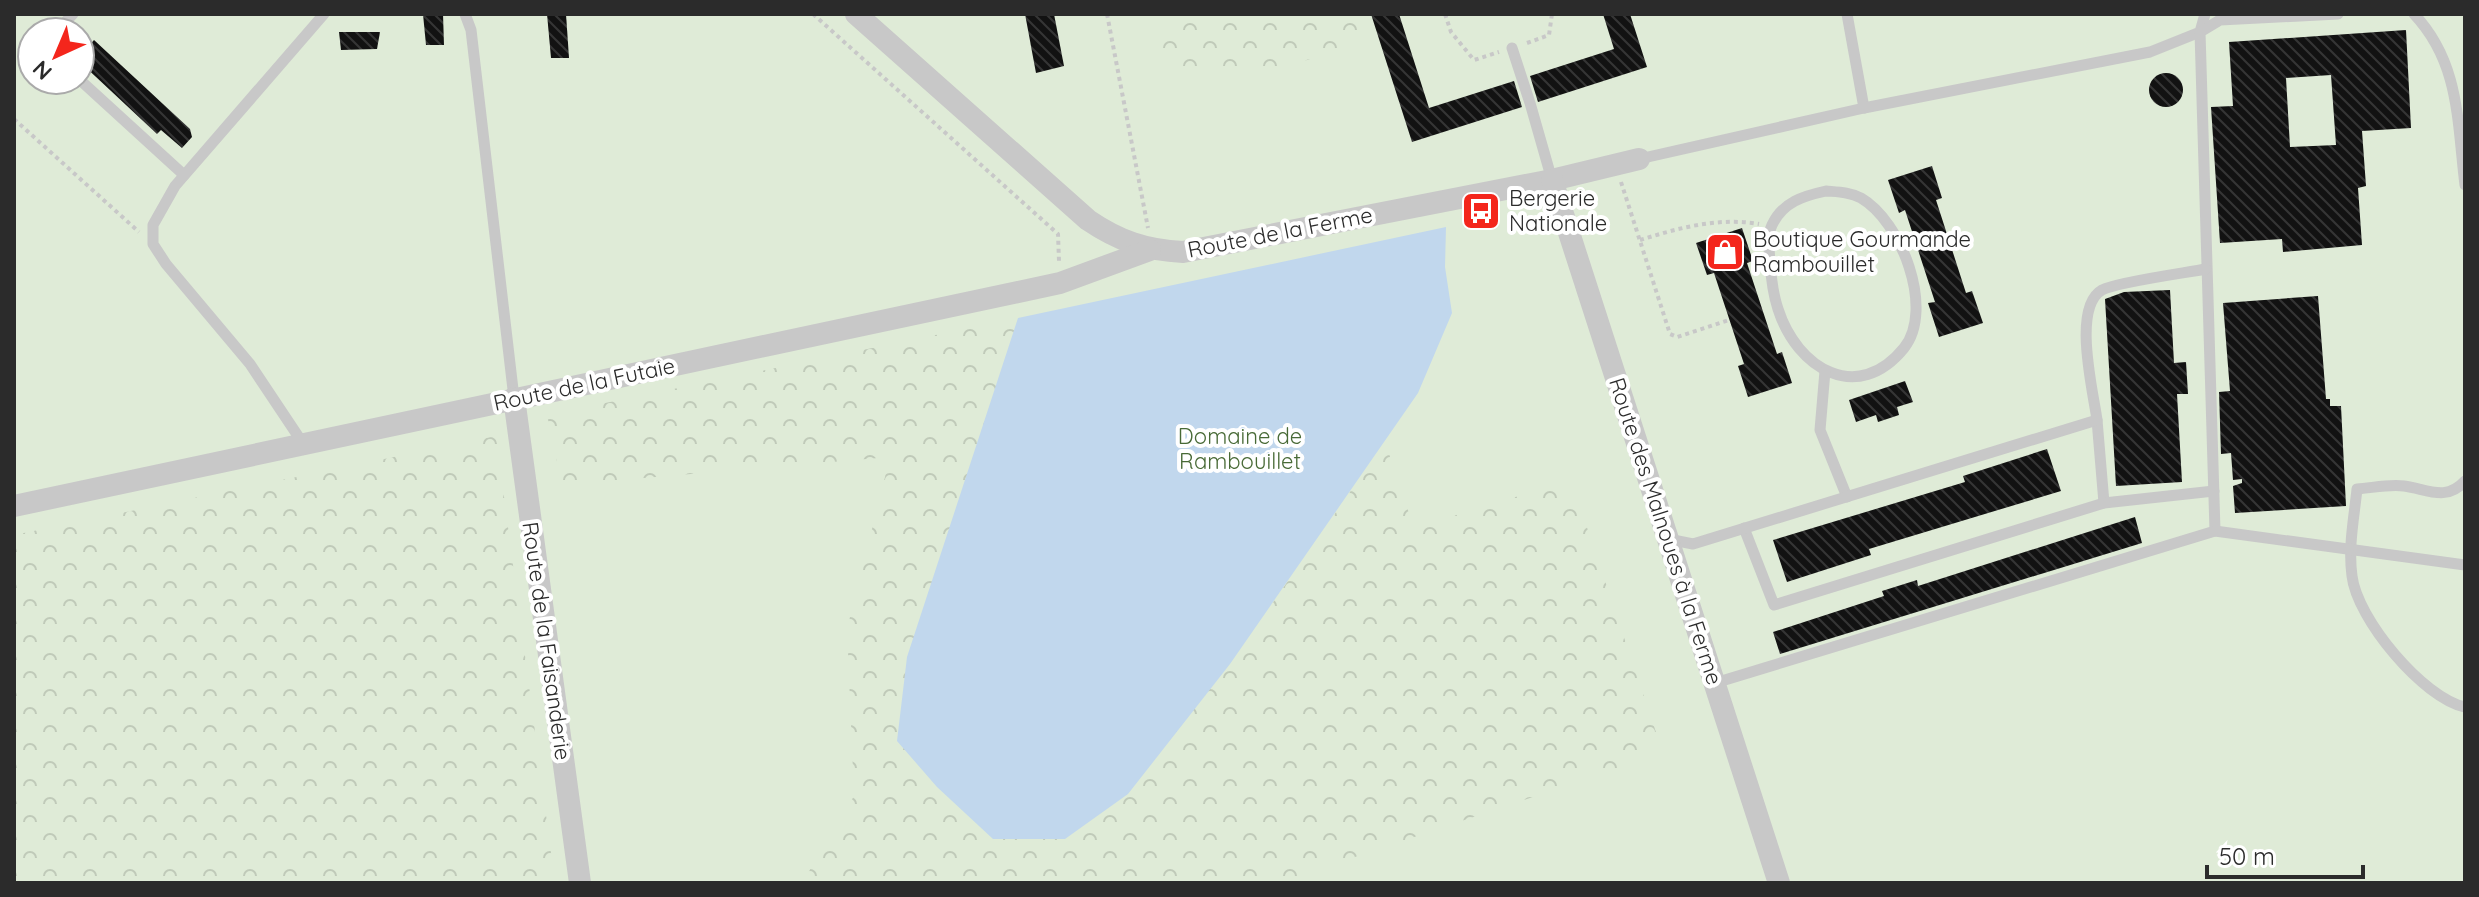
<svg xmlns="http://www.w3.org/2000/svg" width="2479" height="897" font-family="Quicksand,sans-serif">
<defs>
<pattern id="forest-crowns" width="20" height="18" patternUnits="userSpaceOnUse" patternTransform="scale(2)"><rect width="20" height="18" fill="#dfebd7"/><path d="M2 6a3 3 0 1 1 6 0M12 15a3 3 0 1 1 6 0" fill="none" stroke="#c0cab9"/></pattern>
<pattern id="building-back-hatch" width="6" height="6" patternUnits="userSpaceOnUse" patternTransform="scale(2)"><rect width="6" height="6" fill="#121212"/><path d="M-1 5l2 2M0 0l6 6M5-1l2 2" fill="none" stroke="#353535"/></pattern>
</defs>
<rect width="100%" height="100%" fill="#fff"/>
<path fill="#dfebd7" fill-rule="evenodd" d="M14 14H2465V883H14ZM32 32H80V80H32Z"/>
<g fill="url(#forest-crowns)">
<polygon points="1155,14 1357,14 1367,40 1292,65 1167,75"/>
<polygon points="1018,318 984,429 1230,664 1385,442 1414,528 1571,480 1663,753 1278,883 802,883 854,796 847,629 890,457 562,485 547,415"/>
<polygon points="496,436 555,883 14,883 14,535"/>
</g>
<polygon fill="#c1d7ed" points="1446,227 1445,267 1452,313 1418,393 1230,664 1128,794 1065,839 993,839 937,787 897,741 907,657 1018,318"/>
<g fill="url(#building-back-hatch)" fill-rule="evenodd">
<polygon points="423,14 443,14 444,45 426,45"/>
<polygon points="547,14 566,14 569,58 551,58"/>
<polygon points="1025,14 1054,14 1064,66 1036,73"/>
<polygon points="1371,14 1399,14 1429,108 1514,81 1522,107 1412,142"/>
<polygon points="1603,14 1630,14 1647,67 1538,102 1530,76 1614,49"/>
<path d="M2406 30 2411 128 2362 131 2366 186 2358 188 2362 245 2283 252 2282 239 2220 243 2211 107 2233 106 2229 42ZM2331 75 2336 145 2290 147 2286 78Z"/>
<polygon points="339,32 380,32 377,49 341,50"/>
<polygon points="94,40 190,129 192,137 182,148 161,130 157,134 80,62 80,56"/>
<circle cx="2166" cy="90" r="17"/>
<polygon points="1932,166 1942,198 1936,200 1966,293 1972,291 1983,323 1939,337 1928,303 1935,302 1905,210 1899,213 1888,180"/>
<polygon points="1742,228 1753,261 1747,263 1777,354 1782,352 1792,383 1748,397 1738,366 1744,364 1714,273 1707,275 1696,243"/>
<polygon points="2170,290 2174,363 2186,362 2188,394 2177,394 2182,482 2116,486 2105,299 2124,292"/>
<polygon points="2318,296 2326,399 2330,399 2330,406 2341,406 2346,506 2235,513 2233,486 2242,483 2242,479 2233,480 2231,453 2221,454 2219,392 2230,391 2223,303"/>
<polygon points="1905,381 1913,402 1897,407 1899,415 1878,422 1876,415 1856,422 1849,400"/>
<polygon points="2047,449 2061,491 1869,549 1871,555 1787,582 1773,540 1965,482 1963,476"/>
<polygon points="2135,517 2142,543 1780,654 1773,632 1884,596 1882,591 1917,580 1918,586"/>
</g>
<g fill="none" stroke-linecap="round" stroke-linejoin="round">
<g stroke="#c8c8c8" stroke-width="4" stroke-dasharray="4 4" stroke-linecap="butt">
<polyline points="813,14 1058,234 1059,261"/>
<polyline points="1107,14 1148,228"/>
<polyline points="1445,14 1451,32 1474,60 1499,52"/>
<polyline points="1527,43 1549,35 1552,14"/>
<polyline points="14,119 139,232"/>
<polyline points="1621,182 1670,334 1677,337 1729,320"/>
<path d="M1640 240C1679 228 1717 217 1759 224"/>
</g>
<g stroke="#c8c8c8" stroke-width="11">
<polyline points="465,14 471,30 514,398"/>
<polyline points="1847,14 1864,108"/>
<path d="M2414 14C2460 63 2457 121 2465 185"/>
<polyline points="56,32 73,14"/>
<polyline points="1512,48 1529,100"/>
<polyline points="80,80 184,175"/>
<polyline points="1530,103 1552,180"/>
<polyline points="1639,159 1864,108 2150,52 2200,32 2205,14"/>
<path d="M1826 191C1838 192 1850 192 1861 198 1901 221 1935 309 1904 348 1858 405 1797 369 1778 309 1773 294 1771 277 1770 261 1769 250 1767 235 1772 225 1783 202 1803 196 1826 191Z"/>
<polyline points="1825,371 1820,430 1847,497"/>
<polyline points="2097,420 2104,503"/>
<polyline points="304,445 250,364 166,264 153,244 153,225 175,186 324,14"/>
<path d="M2465 481C2446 502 2427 489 2404 486 2389 484 2372 488 2357 489 2354 518 2348 547 2352 576 2357 619 2423 698 2465 707"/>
<polyline points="1744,528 1774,605 2104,503 2214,491"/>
<polyline points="2215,531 2200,32 2220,20 2338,14"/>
<path d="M1668 539 1693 544 2097 420C2093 390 2072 307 2102 290 2117 282 2185 273 2206 269"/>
<polyline points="1715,683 2215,531 2465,565"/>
</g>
<g stroke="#c8c8c8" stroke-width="22">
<path d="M856 14 1088 220C1119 241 1145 250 1183 252L1552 180 1639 159"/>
<polyline points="1552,180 1779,883"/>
<polyline points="514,398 580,883"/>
<polyline points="14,506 1060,283 1150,250"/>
</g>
</g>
<defs>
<g id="bus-square" transform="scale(2)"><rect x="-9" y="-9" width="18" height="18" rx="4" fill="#f4261c" stroke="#fff"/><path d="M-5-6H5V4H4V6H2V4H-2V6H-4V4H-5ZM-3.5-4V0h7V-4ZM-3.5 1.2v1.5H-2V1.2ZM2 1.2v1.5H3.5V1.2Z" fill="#fff"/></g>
<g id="shop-square" transform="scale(2)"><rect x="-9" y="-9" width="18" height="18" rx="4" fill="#f4261c" stroke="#fff"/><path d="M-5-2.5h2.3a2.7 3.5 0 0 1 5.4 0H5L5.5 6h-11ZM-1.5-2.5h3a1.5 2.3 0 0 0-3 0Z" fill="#fff"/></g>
</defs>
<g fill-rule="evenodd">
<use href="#bus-square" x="1481" y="211"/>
<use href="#shop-square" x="1725" y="252"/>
</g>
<g text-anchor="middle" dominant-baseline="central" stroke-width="8" stroke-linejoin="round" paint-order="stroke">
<g font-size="22" fill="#2b2b2b" stroke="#fff" text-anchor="start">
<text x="1509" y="198">Bergerie<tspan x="1509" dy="25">Nationale</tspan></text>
<text x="1753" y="239">Boutique Gourmande<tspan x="1753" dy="25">Rambouillet</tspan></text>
</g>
<g font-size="22" fill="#2b2b2b" stroke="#fff">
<text transform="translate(1280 232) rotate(-11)">Route de la Ferme</text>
<text transform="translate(584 384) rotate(-12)">Route de la Futaie</text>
<text transform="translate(1666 531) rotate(72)">Route des Malnoues à la Ferme</text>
<text transform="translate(547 641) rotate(82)">Route de la Faisanderie</text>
</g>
<g font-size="22" fill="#486a36" stroke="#fff">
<text x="1240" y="436">Domaine de<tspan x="1240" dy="25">Rambouillet</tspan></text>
</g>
</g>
<rect width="2479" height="897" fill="none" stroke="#2b2b2b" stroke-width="32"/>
<g transform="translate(56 56) rotate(224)"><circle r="38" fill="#ffffff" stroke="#aaaaaa" stroke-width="2"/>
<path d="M0-6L14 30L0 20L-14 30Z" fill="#f4261c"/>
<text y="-12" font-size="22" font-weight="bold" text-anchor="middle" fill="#2b2b2b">N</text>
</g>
<path d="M2207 865v12h156v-12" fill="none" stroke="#2b2b2b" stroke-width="4"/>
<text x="2219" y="865" font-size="24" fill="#2b2b2b" stroke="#ffffff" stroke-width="6" paint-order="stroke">50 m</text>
</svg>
